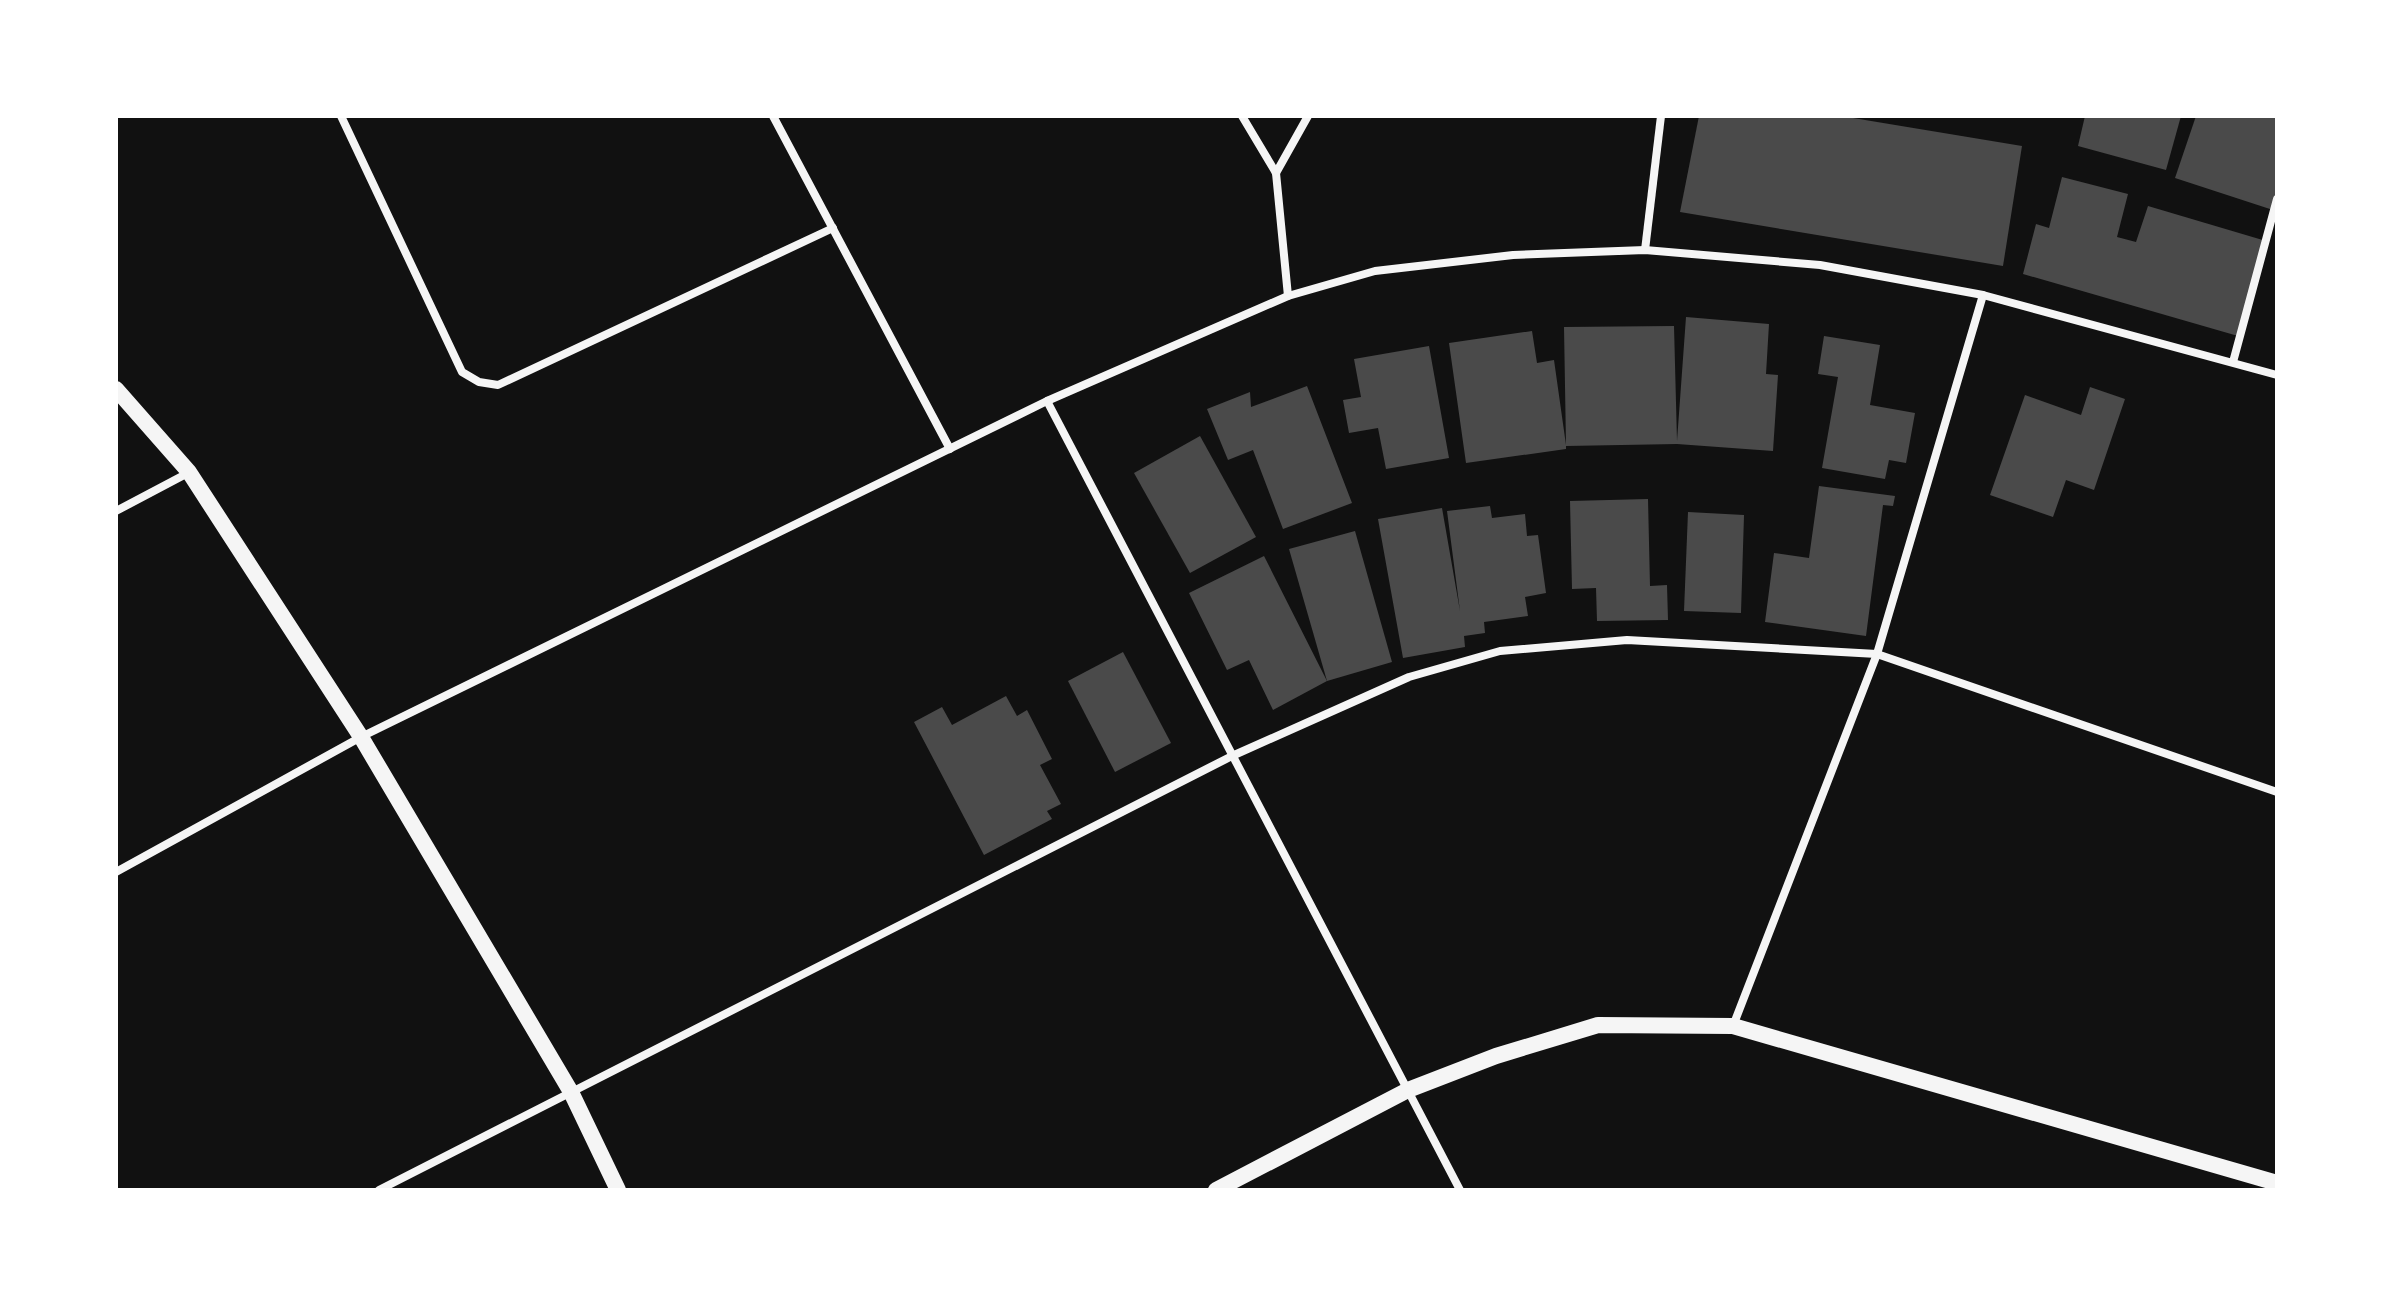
<svg xmlns="http://www.w3.org/2000/svg" width="2393" height="1306" font-family="Figtree,sans-serif">
<rect width="100%" height="100%" fill="#111"/>
<g fill="#4a4a4a">
<polygon points="1699,116 1841,116 2022,146 2003,266 1680,212"/>
<polygon points="2085,116 2181,116 2166,170 2078,146"/>
<polygon points="2196,116 2277,116 2277,199 2273,210 2175,178"/>
<polygon points="2062,177 2128,194 2117,237 2136,242 2148,206 2266,241 2238,336 2023,274 2036,224 2049,228"/>
<polygon points="1686,317 1769,324 1766,374 1778,375 1773,451 1677,444 1566,446 1566,449 1466,463 1449,343 1532,331 1537,363 1554,360 1566,445 1564,327 1674,326 1677,441"/>
<polygon points="1824,336 1880,345 1870,405 1915,413 1906,463 1889,460 1885,479 1822,468 1838,377 1818,374"/>
<polygon points="1429,346 1449,458 1386,469 1378,428 1349,433 1343,400 1361,397 1354,359"/>
<polygon points="1307,386 1352,503 1283,529 1253,450 1228,460 1207,409 1250,392 1251,407"/>
<polygon points="2090,387 2125,399 2094,490 2066,480 2053,517 1990,495 2025,395 2081,415"/>
<polygon points="1200,436 1256,537 1190,573 1134,473"/>
<polygon points="1819,486 1895,496 1893,506 1883,505 1866,636 1765,622 1774,553 1809,558"/>
<polygon points="1648,499 1650,586 1667,585 1668,620 1597,621 1596,588 1572,589 1570,501"/>
<polygon points="1490,506 1492,518 1525,514 1527,536 1538,535 1546,593 1525,597 1528,616 1484,622 1485,633 1464,636 1465,647 1403,658 1378,519 1442,508 1460,611 1447,511"/>
<polygon points="1688,512 1744,515 1741,613 1684,611"/>
<polygon points="1355,531 1392,662 1327,681 1289,549"/>
<polygon points="1264,556 1327,681 1273,710 1249,660 1227,670 1189,593"/>
<polygon points="1123,652 1171,743 1115,772 1068,681"/>
<polygon points="1006,696 1017,716 1027,710 1052,759 1040,765 1061,804 1047,811 1052,819 984,855 914,722 942,707 952,725"/>
</g>
<g fill="none" stroke-linecap="round" stroke-linejoin="round">
<g stroke="#f5f5f5" stroke-width="8">
<polyline points="341,116 462,372 479,382 498,385 833,228"/>
<polyline points="773,116 950,449"/>
<polyline points="1242,116 1276,173 1288,296"/>
<polyline points="1276,173 1308,116"/>
<polyline points="1645,250 1661,116"/>
<polyline points="2233,362 2277,199"/>
<polyline points="1047,401 1460,1190"/>
<polyline points="116,511 188,473"/>
<polyline points="116,872 361,737 1047,401 1288,296 1375,271 1513,255 1645,250 1820,265 1983,295 2277,375"/>
<polyline points="1733,1026 1877,654 1983,295"/>
<polyline points="379,1190 1232,756 1409,677 1500,651 1627,640 1877,654 2277,792"/>
</g>
<g stroke="#f5f5f5" stroke-width="16">
<polyline points="116,389 189,472 361,737 571,1092 618,1190"/>
<polyline points="1216,1190 1408,1090 1496,1056 1598,1025 1733,1026 2277,1183"/>
</g>
</g>
<rect width="2393" height="1306" fill="none" stroke="#ffffff" stroke-width="236"/>
</svg>
